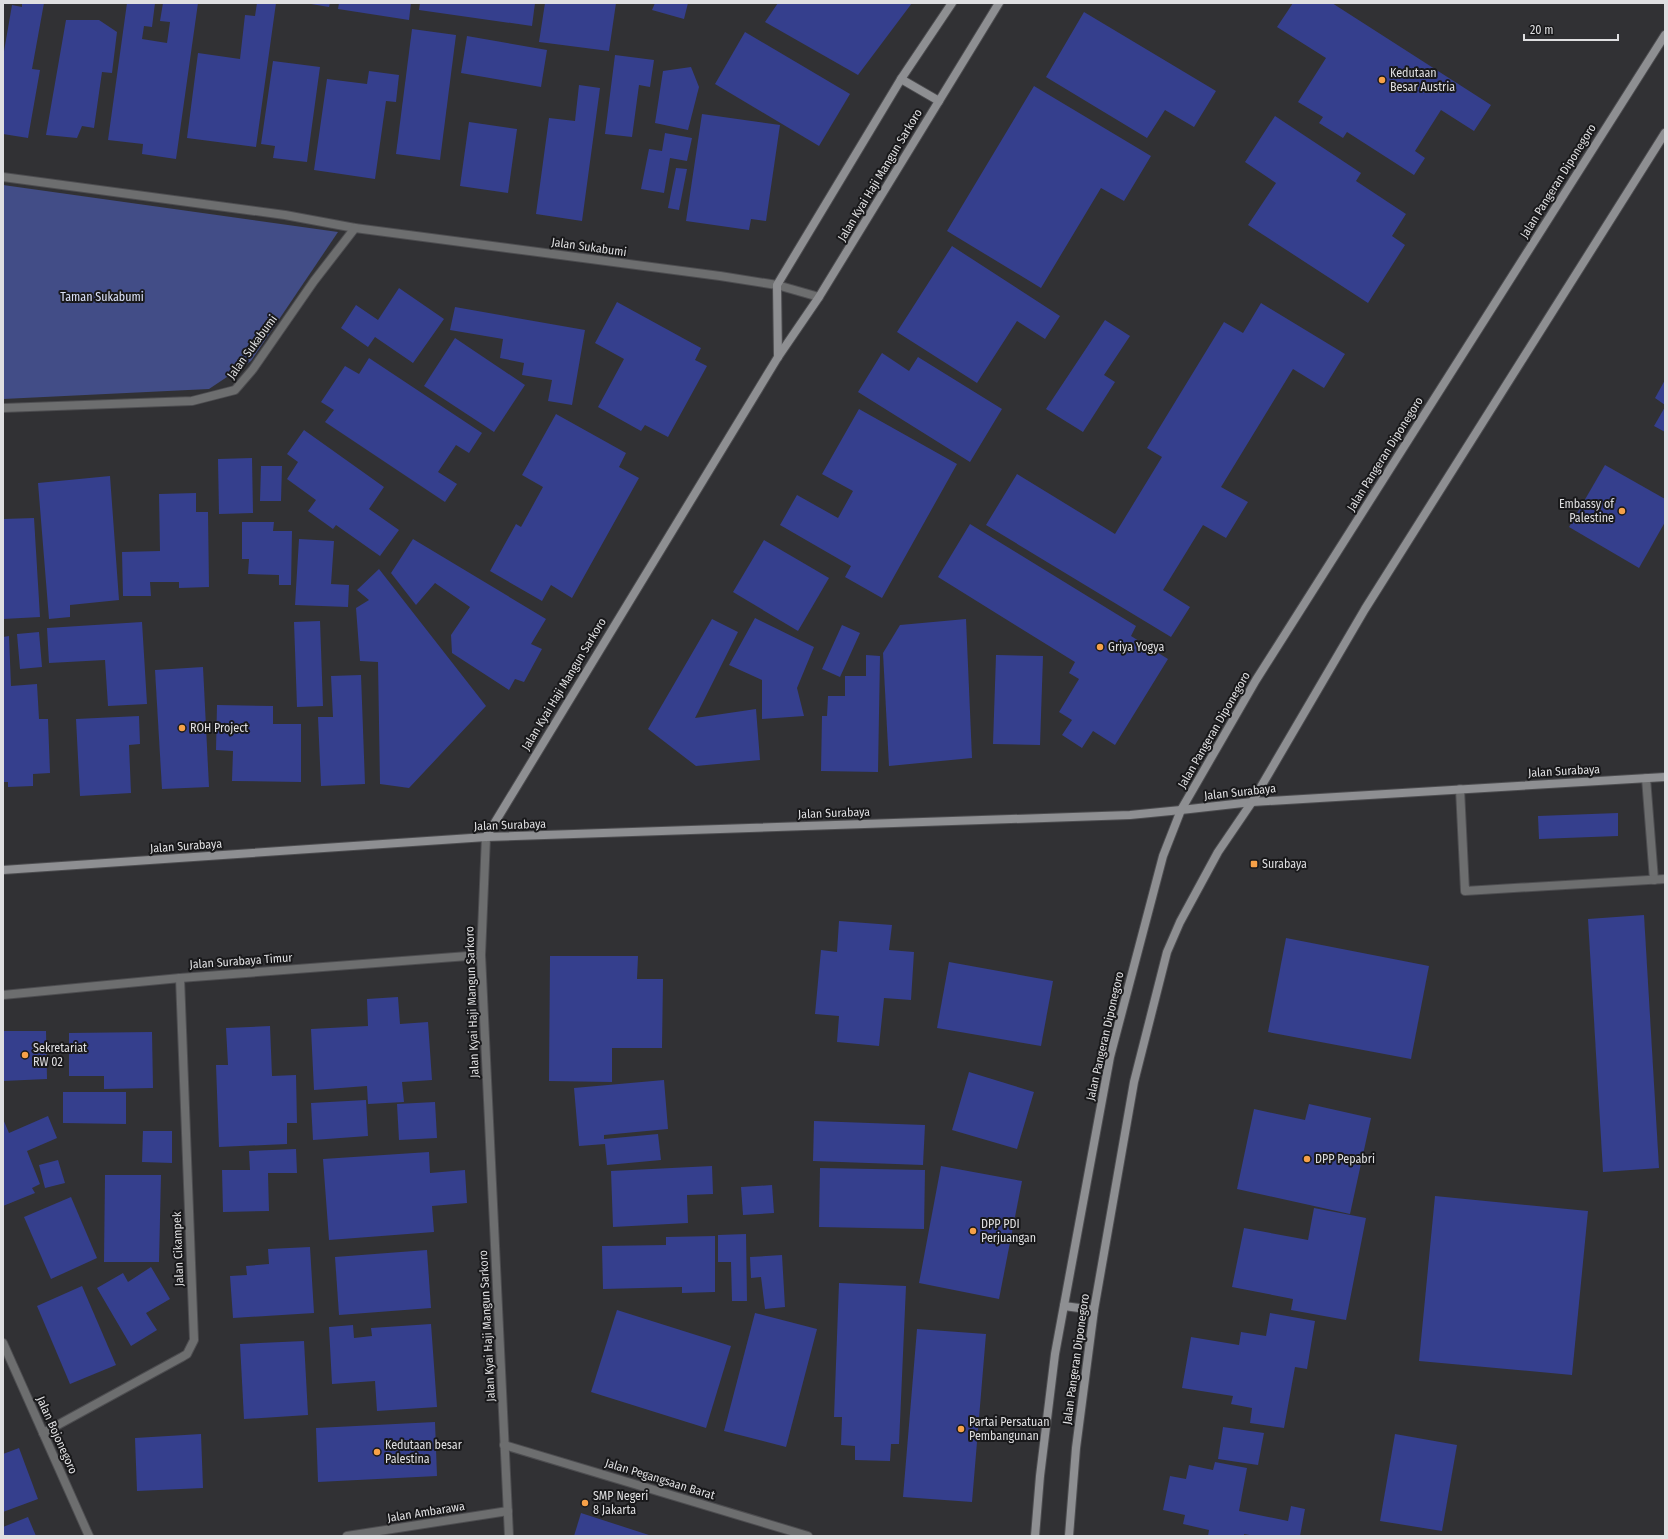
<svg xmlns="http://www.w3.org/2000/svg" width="1668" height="1539" font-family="'Fira Sans Condensed',sans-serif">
<rect width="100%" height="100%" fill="#313134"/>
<polygon fill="#424d87" points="3,185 338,232 251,361 209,389 3,399"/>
<g fill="#353f8d">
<polygon points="22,3 44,3 32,69 40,70 28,138 3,134 3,57 12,5 22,7"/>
<polygon points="127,3 155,3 152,27 144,26 142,39 167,43 170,22 160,21 163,3 198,3 176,159 142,154 143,144 108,140"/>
<polygon points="257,3 276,3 256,147 187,138 198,53 240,59 245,15 255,16"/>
<polygon points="305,3 330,3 329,7"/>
<polygon points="339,3 411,3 409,20 338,9"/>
<polygon points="420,3 535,3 532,26 419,10"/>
<polygon points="545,3 616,3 609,51 539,42"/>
<polygon points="655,3 688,3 684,19 652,10"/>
<polygon points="778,3 912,3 858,75 765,22"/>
<polygon points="1293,3 1332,3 1491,105 1474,131 1441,110 1415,151 1425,158 1414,175 1347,132 1343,138 1319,123 1323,117 1298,102 1326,58 1277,27"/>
<polygon points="1084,12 1216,91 1194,127 1165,110 1147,138 1046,77"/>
<polygon points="66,20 99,20 117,32 112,73 102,72 94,128 82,126 77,138 46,135"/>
<polygon points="412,29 456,35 440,160 396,154"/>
<polygon points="745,32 850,94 819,146 715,84"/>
<polygon points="467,36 547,50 541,87 461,73"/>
<polygon points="615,55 654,60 650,87 639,85 632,137 605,134"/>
<polygon points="273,61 320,67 307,162 273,158 275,146 261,144"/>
<polygon points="691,67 699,87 688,130 655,123 663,71"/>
<polygon points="369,71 399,75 396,102 386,101 375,179 314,170 327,79 367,84"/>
<polygon points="579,85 600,88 582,221 536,214 549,118 575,121"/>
<polygon points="1034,86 1151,156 1124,201 1101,188 1041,288 947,231"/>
<polygon points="702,114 780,125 766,221 751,219 749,230 686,221"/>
<polygon points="1275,116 1361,173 1356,181 1406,214 1392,236 1405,245 1368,303 1248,225 1276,183 1245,162"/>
<polygon points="469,122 517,129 508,193 460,186"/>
<polygon points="665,133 692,138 687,161 670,158 664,193 641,189 649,149 662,151"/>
<polygon points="676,168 687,169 679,210 668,208"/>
<polygon points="952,246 1060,316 1045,339 1017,321 977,383 897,332"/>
<polygon points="399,288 444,319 413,363 375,337 368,347 341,328 356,305 378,320"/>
<polygon points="617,302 701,348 695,360 707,366 668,437 645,425 641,431 598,407 624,359 595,343"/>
<polygon points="1261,303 1345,354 1324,388 1293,369 1221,487 1248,502 1226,538 1203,525 1163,590 1190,607 1171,637 986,525 1017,474 1115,534 1162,457 1147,448 1224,322 1243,333"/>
<polygon points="455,307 585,330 572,405 548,401 552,380 522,375 524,363 500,358 503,339 450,330"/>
<polygon points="1105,320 1130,336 1104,375 1115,382 1083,432 1046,409"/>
<polygon points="455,338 525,385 494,432 424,386"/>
<polygon points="882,353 909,371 918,357 1002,409 970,462 858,392"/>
<polygon points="369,358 482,433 469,453 456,445 438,472 457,484 445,502 325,422 334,410 321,402 345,366 359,374"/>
<polygon points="1665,380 1665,405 1655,398"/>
<polygon points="1665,407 1665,432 1654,426"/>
<polygon points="859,409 957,464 882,598 845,577 851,566 780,525 797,495 838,518 853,491 822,474"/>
<polygon points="556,414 626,453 619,467 639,478 572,598 551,585 542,601 490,571 516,524 521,527 543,487 522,475"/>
<polygon points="304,430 384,487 369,509 399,530 380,556 336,525 333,529 308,511 316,500 287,479 298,462 287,454"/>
<polygon points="252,458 253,513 219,514 218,459"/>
<polygon points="1605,465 1665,499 1665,522 1639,568 1569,527"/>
<polygon points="261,466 282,466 281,501 260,501"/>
<polygon points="110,476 119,600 70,605 70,617 49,619 38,483"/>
<polygon points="196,493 196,512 208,512 209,587 179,588 179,582 150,582 151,596 123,596 122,552 160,551 159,494"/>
<polygon points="34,518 40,617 3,619 3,519"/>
<polygon points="242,522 274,522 273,531 292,531 291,585 279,585 279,575 248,574 249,559 242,559"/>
<polygon points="970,524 1136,626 1131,636 1168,659 1115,745 1093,731 1082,748 1062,735 1072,720 1059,712 1079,679 1069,673 1075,662 938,577"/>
<polygon points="299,539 334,541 331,584 349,585 348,607 295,605"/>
<polygon points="413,539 546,619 531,644 542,649 524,682 515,679 509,690 452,653 451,635 470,607 435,583 416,605 391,573"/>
<polygon points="764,540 829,578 798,631 733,592"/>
<polygon points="379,569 486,706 409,788 380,784 378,662 360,661 356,608 369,600 357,590"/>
<polygon points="755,618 814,647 797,688 804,716 762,719 762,680 729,665"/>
<polygon points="712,619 738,632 695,718 756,709 760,760 696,766 648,729"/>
<polygon points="966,619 972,758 889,766 883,653 900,625"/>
<polygon points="320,621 323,706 297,707 294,622"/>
<polygon points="142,622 147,704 108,706 105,660 49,663 47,628"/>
<polygon points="842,625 860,633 840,677 822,669"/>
<polygon points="39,632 42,667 20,669 17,634"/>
<polygon points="9,636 11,686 37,684 39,719 48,719 50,773 33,774 33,786 8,787 8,782 3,782 3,637"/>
<polygon points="866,655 880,656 878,772 821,771 822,716 827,716 828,696 845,696 845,676 866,676"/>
<polygon points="996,655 1043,656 1040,745 993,744"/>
<polygon points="203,667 209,787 162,789 155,670"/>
<polygon points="361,675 365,784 321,786 318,717 333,717 331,676"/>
<polygon points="217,705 273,706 273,724 301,724 301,782 232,781 233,751 216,750"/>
<polygon points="139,716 140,744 129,745 131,793 80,796 76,719"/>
<polygon points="1618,813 1618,836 1539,839 1538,816"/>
<polygon points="1644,915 1659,1168 1603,1172 1588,919"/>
<polygon points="839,921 892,925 889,950 914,952 911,1000 884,998 879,1046 837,1042 839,1016 815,1014 821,950 837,952"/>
<polygon points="1286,938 1429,966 1411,1059 1268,1032"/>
<polygon points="550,956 638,956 637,979 663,979 662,1048 612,1048 612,1082 549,1081"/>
<polygon points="949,962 1053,981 1041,1046 937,1028"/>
<polygon points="398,997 400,1024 428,1022 432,1080 402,1082 404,1102 368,1104 367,1086 314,1090 311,1029 368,1026 367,999"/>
<polygon points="270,1026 272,1076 296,1075 297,1123 287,1123 287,1144 219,1147 216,1065 228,1065 226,1028"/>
<polygon points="3,1031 46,1031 47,1079 3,1081"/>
<polygon points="152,1032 153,1088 104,1089 104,1076 69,1076 69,1033"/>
<polygon points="969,1072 1034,1092 1017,1149 952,1130"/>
<polygon points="664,1080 668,1129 604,1135 604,1139 658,1134 661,1160 607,1165 605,1144 579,1146 574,1088"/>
<polygon points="63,1092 126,1092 126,1124 63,1123"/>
<polygon points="366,1100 368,1136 313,1140 311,1103"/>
<polygon points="435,1102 437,1138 399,1140 397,1104"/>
<polygon points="1309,1104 1371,1118 1350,1214 1237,1189 1254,1109 1305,1120"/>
<polygon points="48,1116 57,1138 27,1151 40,1184 32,1188 35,1193 3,1206 3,1119 9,1133"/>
<polygon points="814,1121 925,1125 923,1165 813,1161"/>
<polygon points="143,1131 172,1131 172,1163 142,1162"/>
<polygon points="296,1149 297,1173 268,1173 269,1211 223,1212 222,1170 250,1170 249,1151"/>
<polygon points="429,1152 430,1173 465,1170 467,1203 432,1206 434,1232 329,1240 323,1159"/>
<polygon points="58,1160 65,1183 45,1188 39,1165"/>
<polygon points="712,1166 713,1194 687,1195 688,1223 613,1227 611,1171"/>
<polygon points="941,1166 1022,1181 999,1299 919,1283"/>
<polygon points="820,1168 925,1170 924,1229 819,1227"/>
<polygon points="105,1175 161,1175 159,1262 104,1262"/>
<polygon points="772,1185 774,1213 743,1215 741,1187"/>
<polygon points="1435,1196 1588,1211 1572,1375 1419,1361"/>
<polygon points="71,1197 97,1258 51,1279 24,1217"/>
<polygon points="1314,1208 1366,1218 1346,1320 1291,1310 1293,1299 1232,1287 1244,1228 1308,1240"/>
<polygon points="746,1234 747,1301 732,1301 731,1262 718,1262 718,1235"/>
<polygon points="715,1236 715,1292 682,1293 682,1287 603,1289 602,1246 666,1245 666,1237"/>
<polygon points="310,1247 314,1313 233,1318 230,1276 247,1275 246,1266 269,1264 268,1249"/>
<polygon points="427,1250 431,1308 339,1315 335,1257"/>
<polygon points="782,1255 785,1307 765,1309 761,1277 751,1278 750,1257"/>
<polygon points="151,1267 170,1299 146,1313 157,1330 131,1346 97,1288 123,1273 128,1282"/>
<polygon points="839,1283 906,1286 899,1444 891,1444 890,1461 855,1460 855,1446 841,1445 842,1417 834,1417"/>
<polygon points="82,1286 116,1365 70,1384 37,1306"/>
<polygon points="617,1310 731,1346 706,1428 591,1392"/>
<polygon points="755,1313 817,1329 786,1447 724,1431"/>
<polygon points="1270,1313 1315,1321 1307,1369 1295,1367 1284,1428 1250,1423 1252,1408 1231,1404 1233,1396 1182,1388 1191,1337 1239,1345 1241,1332 1266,1336"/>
<polygon points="431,1324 437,1407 377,1411 375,1381 332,1384 329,1327 353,1325 354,1338 372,1336 371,1328"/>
<polygon points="917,1329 986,1334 972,1502 903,1497"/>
<polygon points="304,1341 308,1415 244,1419 240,1344"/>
<polygon points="435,1422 437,1476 318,1482 316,1428"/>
<polygon points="1223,1427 1264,1433 1258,1465 1218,1459"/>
<polygon points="201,1434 203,1488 137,1491 135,1438"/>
<polygon points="1395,1434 1457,1445 1442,1531 1380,1521"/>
<polygon points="19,1448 38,1499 3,1512 3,1454"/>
<polygon points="1215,1462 1247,1468 1239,1511 1288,1521 1291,1506 1305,1509 1300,1536 1255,1536 1244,1534 1244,1536 1208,1536 1209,1530 1183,1524 1185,1515 1163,1510 1170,1476 1186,1479 1189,1465 1213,1470"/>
<polygon points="581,1513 652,1536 574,1536"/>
<polygon points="28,1517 36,1536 3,1536 3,1527"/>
</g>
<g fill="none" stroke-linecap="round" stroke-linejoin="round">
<g stroke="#4d4d50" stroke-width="10">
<g id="street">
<polyline points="3,177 285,215 355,228 720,276 777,285 819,297"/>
<polyline points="3,408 192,401 235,390 253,369 314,281 355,228"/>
<polyline points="1646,778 1654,880"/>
<polyline points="1460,789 1465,891 1665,879"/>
<polyline points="486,837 481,955 509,1536"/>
<polyline points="3,995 180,978 481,955"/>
<polyline points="3,1343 89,1536"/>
<polyline points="43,1433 182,1357 187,1354 194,1340 180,978"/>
<polyline points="504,1445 808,1536"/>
<polyline points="347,1536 508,1511"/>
</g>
</g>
<g stroke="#4d4d50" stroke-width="10">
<g id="secondary">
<polyline points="901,79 939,101"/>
<polyline points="778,357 777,285 901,79 952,3"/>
<polyline points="486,837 778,357 819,297 999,3"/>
<polyline points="3,870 486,837 1130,815 1181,810 1252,802 1665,777"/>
<polyline points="1064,1306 1094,1310"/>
<polyline points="1035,1536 1040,1476 1055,1354 1110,1057 1163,856 1181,810 1256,680 1665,35"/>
<polyline points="1069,1536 1076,1448 1094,1310 1134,1082 1167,952 1180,922 1218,852 1252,802 1365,609 1665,133"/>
</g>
</g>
<use href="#street" stroke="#6d6e6f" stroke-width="8"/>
<use href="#secondary" stroke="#8e8f92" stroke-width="8"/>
</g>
<g fill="#f7a148" stroke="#19191b" stroke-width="1.5">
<circle cx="1382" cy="80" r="4"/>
<circle cx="1622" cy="511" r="4"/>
<circle cx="1100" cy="647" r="4"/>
<circle cx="182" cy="728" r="4"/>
<rect x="1250" y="860" width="8" height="8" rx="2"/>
<circle cx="25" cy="1055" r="4"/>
<circle cx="1307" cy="1159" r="4"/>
<circle cx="973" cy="1231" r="4"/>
<circle cx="961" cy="1429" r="4"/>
<circle cx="377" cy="1452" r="4"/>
<circle cx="585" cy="1503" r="4"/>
</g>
<g text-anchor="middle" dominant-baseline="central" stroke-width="4" stroke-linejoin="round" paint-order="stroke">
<g font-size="12" fill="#dfdfe1" stroke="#19191b" text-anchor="start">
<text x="1390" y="73">Kedutaan<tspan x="1390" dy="14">Besar Austria</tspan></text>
<text x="1614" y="504" text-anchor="end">Embassy of<tspan x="1614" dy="14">Palestine</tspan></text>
<text x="1108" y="647">Griya Yogya</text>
<text x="190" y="728">ROH Project</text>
<text x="1262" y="864">Surabaya</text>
<text x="33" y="1048">Sekretariat<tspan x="33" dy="14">RW 02</tspan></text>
<text x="1315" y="1159">DPP Pepabri</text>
<text x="981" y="1224">DPP PDI<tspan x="981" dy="14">Perjuangan</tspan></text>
<text x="969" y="1422">Partai Persatuan<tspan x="969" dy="14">Pembangunan</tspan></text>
<text x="385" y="1445">Kedutaan besar<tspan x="385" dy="14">Palestina</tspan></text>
<text x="593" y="1496">SMP Negeri<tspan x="593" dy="14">8 Jakarta</tspan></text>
</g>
<g font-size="12" fill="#dfdfe1" stroke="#19191b">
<text transform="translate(880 175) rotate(-59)">Jalan Kyai Haji Mangun Sarkoro</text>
<text transform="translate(1558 181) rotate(-58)">Jalan Pangeran Diponegoro</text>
<text transform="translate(589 247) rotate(8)">Jalan Sukabumi</text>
<text transform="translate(252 347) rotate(-54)">Jalan Sukabumi</text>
<text transform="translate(1385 454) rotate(-58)">Jalan Pangeran Diponegoro</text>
<text transform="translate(564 684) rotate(-59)">Jalan Kyai Haji Mangun Sarkoro</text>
<text transform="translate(1214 730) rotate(-60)">Jalan Pangeran Diponegoro</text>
<text transform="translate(1564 771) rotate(-3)">Jalan Surabaya</text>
<text transform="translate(1240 792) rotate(-6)">Jalan Surabaya</text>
<text transform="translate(834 813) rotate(-2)">Jalan Surabaya</text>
<text transform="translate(510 825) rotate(-2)">Jalan Surabaya</text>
<text transform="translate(186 846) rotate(-4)">Jalan Surabaya</text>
<text transform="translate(241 961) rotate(-4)">Jalan Surabaya Timur</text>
<text transform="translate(472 1002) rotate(-92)">Jalan Kyai Haji Mangun Sarkoro</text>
<text transform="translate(1105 1036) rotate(-77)">Jalan Pangeran Diponegoro</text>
<text transform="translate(178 1249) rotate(-92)">Jalan Cikampek</text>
<text transform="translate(487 1326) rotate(-93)">Jalan Kyai Haji Mangun Sarkoro</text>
<text transform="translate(1076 1359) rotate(-82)">Jalan Pangeran Diponegoro</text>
<text transform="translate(57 1435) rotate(66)">Jalan Bojonegoro</text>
<text transform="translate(660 1479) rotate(17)">Jalan Pegangsaan Barat</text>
<text transform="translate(426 1512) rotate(-9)">Jalan Ambarawa</text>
</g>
<g font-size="12" fill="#dce2f9" stroke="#19191b">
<text x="102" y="297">Taman Sukabumi</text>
</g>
</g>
<rect width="1668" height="1539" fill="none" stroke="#dfdfe1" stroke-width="8"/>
<path d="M1524 34v6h94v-6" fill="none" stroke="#dfdfe1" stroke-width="2"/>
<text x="1530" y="34" font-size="12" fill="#dfdfe1" stroke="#19191b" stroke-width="3" paint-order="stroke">20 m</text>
</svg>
